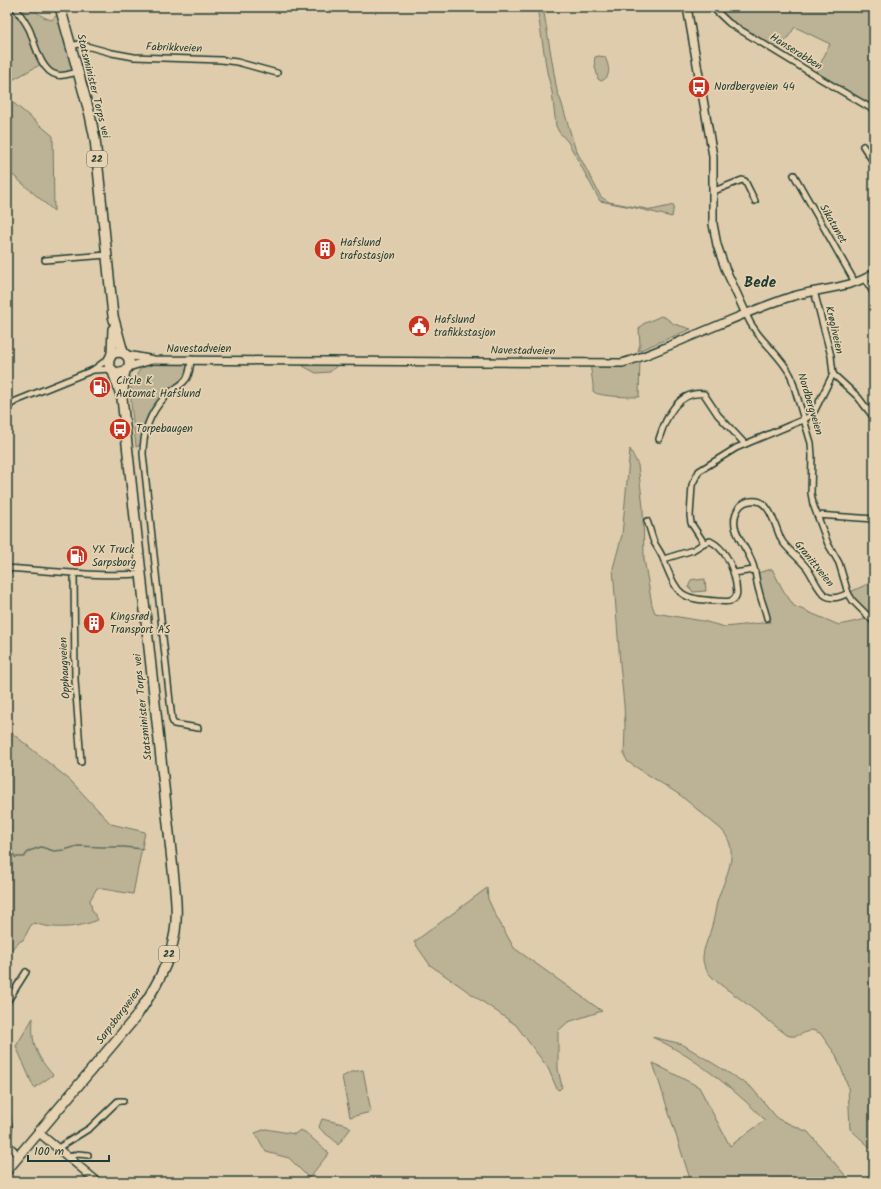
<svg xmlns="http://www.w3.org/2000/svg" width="881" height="1189" font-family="Kalam,sans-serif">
<rect width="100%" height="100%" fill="#dfccac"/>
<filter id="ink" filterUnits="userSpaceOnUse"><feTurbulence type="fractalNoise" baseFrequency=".025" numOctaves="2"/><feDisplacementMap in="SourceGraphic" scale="8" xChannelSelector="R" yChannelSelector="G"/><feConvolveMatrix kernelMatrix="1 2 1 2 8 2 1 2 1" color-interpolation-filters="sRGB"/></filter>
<g filter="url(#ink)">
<g fill="#bcb296" stroke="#6e7865">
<path d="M7 7H33C37 14 44 18 52 20L61 10 78 72 57 75 43 63 7 83Z"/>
<polygon points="537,7 543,7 557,91 561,101 575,148 601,197 609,202 652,210 674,205 672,217 636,208 600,201 574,153 568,142 559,132 556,126 552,92 547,72"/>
<polygon points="713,7 874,7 874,110 815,75 830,44 795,27 778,52 729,23"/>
<path d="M599 56 605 57C609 66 612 77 601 81L598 79C597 72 593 64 595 57Z"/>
<polygon points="7,89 10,100 53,136 54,211 7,170"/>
<polygon points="661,316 666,318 674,324 691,329 638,351 640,344 639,329 643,324"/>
<path d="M640 358 639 397C632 397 596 397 593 391 593 390 593 386 593 385 592 377 591 370 590 363Z"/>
<path d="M174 359H191L189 377 155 410 143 444 136 447C135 434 128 393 132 383 134 377 139 373 141 367L149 364Z"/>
<polygon points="299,361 342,361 330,372 316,373 303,366"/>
<path d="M630 449 638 465 643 507 644 559 652 605 655 613 703 621 725 627 770 622 757 573 772 569 783 590 794 606 839 625 866 619 868 617 848 593 874 581V1151L850 1129 848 1086 836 1055 820 1033 812 1030C804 1032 795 1039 787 1035 771 1023 755 1010 739 998 727 989 711 980 705 967 699 955 708 941 711 929 714 920 715 911 717 902 724 878 742 853 722 830L680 795 628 762 624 755 625 727 624 705 620 664 613 568 622 535Z"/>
<polygon points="695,579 697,580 705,579 706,591 693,592 690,588 688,588 691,580"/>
<path d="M7 729 71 781 111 824 145 832 133 894 97 888 90 900 92 910 98 920C78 928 54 930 34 923L31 925 23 940 17 943 7 955Z"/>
<polygon points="487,888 488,899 495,914 514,948 602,1011 568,1022 558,1031 558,1069 562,1087 559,1090 557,1089 548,1068 516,1025 430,965 414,942"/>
<path d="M33 1018C31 1043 36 1056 53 1075L34 1088 16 1046Z"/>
<path d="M652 1037 682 1044 751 1087 778 1119 808 1132 851 1182H691L653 1063 699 1087 730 1146 765 1120C733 1088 693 1056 652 1037Z"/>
<polygon points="363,1070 371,1112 350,1117 342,1077 351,1072"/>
<path d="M322 1119 347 1125 351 1128 338 1145C333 1137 323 1134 319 1127Z"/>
<polygon points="266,1129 295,1134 300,1130 305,1132 329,1153 309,1178 289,1158 266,1152 255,1133"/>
</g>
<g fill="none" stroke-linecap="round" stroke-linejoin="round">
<polyline stroke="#636f5f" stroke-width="1.5" points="7,842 15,857 24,857 29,851 41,847 54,851 64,850 78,846 102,847 124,847 143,849"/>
<g stroke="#1f3d34" stroke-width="8">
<g id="street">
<path d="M15 7C20 15 26 22 30 31 35 44 41 72 57 75 64 77 72 73 78 72"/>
<polyline points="712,7 729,23 821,79 874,110"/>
<polyline points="71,46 79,44 112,53 134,57 221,60 237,62 277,73"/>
<polyline points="863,146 874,163"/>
<polyline points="794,175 852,277 855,283"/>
<polyline points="714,191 742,180 745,181 755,201"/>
<polyline points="45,260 107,255"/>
<polyline points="865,279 874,294"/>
<path d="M746 314C756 339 780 353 791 376L811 443 812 456 811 493 813 504 828 544 839 563 848 593 853 601 874 622"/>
<path d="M191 359C189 388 181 380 164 398 150 413 143 433 143 454L172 720 174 724 198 728"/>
<polyline points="94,370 111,369"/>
<polyline points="833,374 858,397 874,418"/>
<polyline points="7,409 10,405 16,401 93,370 108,359"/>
<path d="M659 439C665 419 678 390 704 394L718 415 745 444"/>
<polyline points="817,515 874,519"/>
<path d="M647 521C650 528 651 535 654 542 657 548 662 554 664 561 678 594 678 599 717 601 723 601 733 604 736 596 738 593 736 588 736 584 733 567 726 549 710 541L704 543 693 550 664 559"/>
<polyline points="704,543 691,523 690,516 692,485 699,471 736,448 805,419 811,415 815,410 833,374 831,356 814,291"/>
<path d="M7 568C51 571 96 577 141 574"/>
<polyline points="74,573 75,680 81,762"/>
<polyline points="734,573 754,570"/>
<path d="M767 618C765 609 761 600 759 591 756 582 756 571 752 562 745 544 727 528 738 509 742 502 749 500 757 501 771 503 776 530 782 541 789 551 799 558 807 568 819 585 821 608 848 593"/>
<polyline points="7,1002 26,972"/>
<polyline points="7,1113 9,1128 7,1138"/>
<polyline points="7,1143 15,1151 17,1159 10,1157 7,1153"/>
<polyline points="58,1148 90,1128 118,1101 123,1101"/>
<polyline points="69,1157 78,1154 88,1155"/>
</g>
</g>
<g stroke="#1f3d34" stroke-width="10">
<g id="secondary">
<polyline points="687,7 713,156 713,224 717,245 725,268 746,314"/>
<path d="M127 355 154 360 622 363C644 357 664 348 685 339 719 325 752 310 787 298 815 288 850 290 874 273"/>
<polyline points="128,367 152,360"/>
<polyline points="38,1132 98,1182"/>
</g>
</g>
<g stroke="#1f3d34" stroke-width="12">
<g id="highway">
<polyline points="60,7 90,115 95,139 113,316 123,352"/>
<polyline points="112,354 113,329"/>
<path d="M123 392 124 376 125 371 129 366C131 355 122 349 112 354L108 362 111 369 116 373 125 371"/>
<path d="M7 1170 135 1018C153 992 170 964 175 932 178 911 175 890 173 870L122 398 113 372"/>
</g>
</g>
<use href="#street" stroke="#e7d2b1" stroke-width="5"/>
<use href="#secondary" stroke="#e7d2b1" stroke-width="7"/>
<use href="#highway" stroke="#e7d2b1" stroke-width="9"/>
</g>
</g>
<defs>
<g id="bus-disc" transform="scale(1.15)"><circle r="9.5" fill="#c8321e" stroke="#e7d2b1"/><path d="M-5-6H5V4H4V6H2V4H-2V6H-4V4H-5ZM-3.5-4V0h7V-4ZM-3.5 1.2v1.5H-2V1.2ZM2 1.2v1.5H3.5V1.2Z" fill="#fff"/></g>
<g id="building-disc" transform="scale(1.15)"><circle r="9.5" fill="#c8321e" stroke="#e7d2b1"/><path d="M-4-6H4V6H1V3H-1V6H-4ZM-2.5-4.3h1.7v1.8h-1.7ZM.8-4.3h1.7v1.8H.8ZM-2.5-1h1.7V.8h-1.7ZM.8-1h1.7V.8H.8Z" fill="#fff"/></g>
<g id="civic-disc" transform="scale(1.15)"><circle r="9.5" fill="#c8321e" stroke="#e7d2b1"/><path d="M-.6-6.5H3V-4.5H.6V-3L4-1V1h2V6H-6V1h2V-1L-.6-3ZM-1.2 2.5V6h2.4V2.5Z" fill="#fff"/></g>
<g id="fuel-disc" transform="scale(1.15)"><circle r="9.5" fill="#c8321e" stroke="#e7d2b1"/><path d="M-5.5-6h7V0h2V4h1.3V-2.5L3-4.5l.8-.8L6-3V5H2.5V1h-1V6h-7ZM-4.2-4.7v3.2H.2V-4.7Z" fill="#fff"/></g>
</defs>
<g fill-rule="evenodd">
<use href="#bus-disc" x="699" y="87"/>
<use href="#building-disc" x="325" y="249"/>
<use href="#civic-disc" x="419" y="326"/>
<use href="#fuel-disc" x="100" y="387"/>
<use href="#bus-disc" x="120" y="429"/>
<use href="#fuel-disc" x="77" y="556"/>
<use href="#building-disc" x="94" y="623"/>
</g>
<g text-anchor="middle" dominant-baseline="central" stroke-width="3.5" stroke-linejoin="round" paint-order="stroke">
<g fill="#e7d2b1" stroke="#5b6a5a" stroke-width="1">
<rect x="87" y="151" width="20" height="16" rx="3"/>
<rect x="159" y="946" width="20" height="16" rx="3"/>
</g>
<g font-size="10" font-weight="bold" fill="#1f3d34">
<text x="97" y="159">22</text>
<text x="169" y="954">22</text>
</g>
<g font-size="11" fill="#1f3d34" stroke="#e7d2b1">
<text transform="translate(174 48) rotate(2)">Fabrikkveien</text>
<text transform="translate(796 52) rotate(32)">Hanserabben</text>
<text transform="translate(93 86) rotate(76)">Statsminister Torps vei</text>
<text transform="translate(833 224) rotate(60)">Sikatunet</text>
<text transform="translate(834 330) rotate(77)">Krøgliveien</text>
<text x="199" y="349">Navestadveien</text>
<text transform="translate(523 351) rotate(1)">Navestadveien</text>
<text transform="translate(810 404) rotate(73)">Nordbergveien</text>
<text transform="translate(814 564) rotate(51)">Granittveien</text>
<text transform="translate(65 668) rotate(-93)">Opphaugveien</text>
<text transform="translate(143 707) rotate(-96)">Statsminister Torps vei</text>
<text transform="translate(119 1016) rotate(-53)">Sarpsborgveien</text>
</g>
<g font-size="11" fill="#1f3d34" stroke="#e7d2b1" text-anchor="start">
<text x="714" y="87">Nordbergveien 44</text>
<text x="340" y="243">Hafslund<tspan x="340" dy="13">trafostasjon</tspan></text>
<text x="434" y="320">Hafslund<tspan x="434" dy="13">trafikkstasjon</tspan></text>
<text x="116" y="381">Circle K<tspan x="116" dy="13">Automat Hafslund</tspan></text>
<text x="136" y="429">Torpebaugen</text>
<text x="92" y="550">YX Truck<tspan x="92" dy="13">Sarpsborg</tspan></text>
<text x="110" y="617">Kingsrød<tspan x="110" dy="13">Transport AS</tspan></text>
</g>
<g font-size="15" font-weight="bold" fill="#1f3d34" stroke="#e7d2b1">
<text x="760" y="283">Bede</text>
</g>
</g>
<rect width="881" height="1189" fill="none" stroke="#e7d2b1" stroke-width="24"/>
<rect x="12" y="12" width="857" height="1165" fill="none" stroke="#1f3d34" stroke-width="1.5" filter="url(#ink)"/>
<path d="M28 1155v6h81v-6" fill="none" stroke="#1f3d34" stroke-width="2"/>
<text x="34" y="1155" font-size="12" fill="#1f3d34" stroke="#e7d2b1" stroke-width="3" paint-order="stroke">100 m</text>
</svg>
